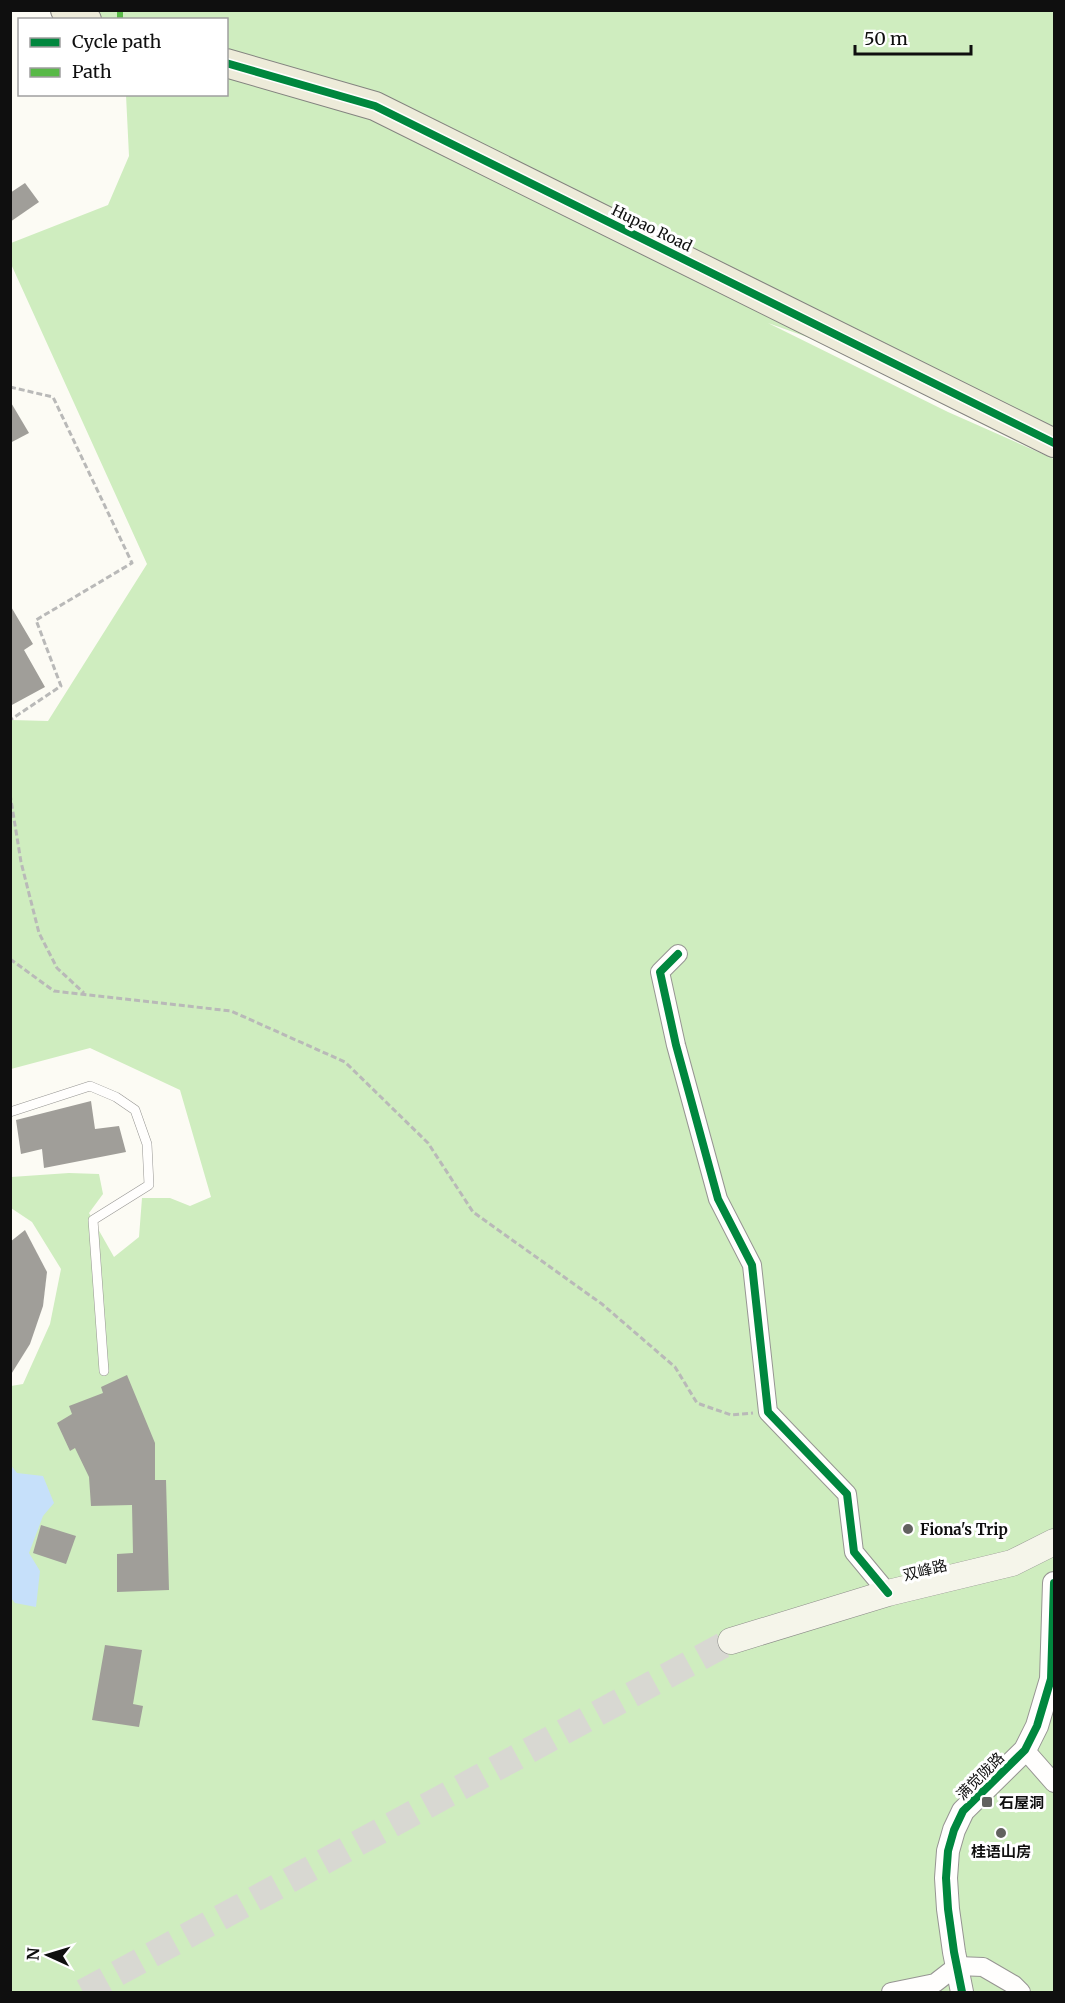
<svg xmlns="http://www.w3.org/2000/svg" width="1065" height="2003" font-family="Merriweather,'Noto Sans SC',serif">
<rect width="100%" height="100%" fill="#fcfbf4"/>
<polygon fill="#cfedbf" points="74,11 1054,11 1054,426 768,323 948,412 1054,459 1054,1992 11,1992 11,1386 23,1384 50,1324 61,1269 32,1222 11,1208 11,1177 69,1173 99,1174 103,1194 89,1213 114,1257 139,1237 142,1198 170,1198 190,1206 211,1197 180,1090 90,1048 11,1069 11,720 48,721 147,564 11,264 11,243 108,205 129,156 126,95 226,94 226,20 79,19"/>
<polygon fill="#c6e0fa" points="10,1464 17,1473 43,1476 54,1503 43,1516 29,1553 40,1571 36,1607 15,1603 11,1598"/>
<g fill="#a09e99">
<polygon points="25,183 39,202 10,222 10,193"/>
<polygon points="10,401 29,433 10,443"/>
<polygon points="10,605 33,644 24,650 45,687 10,706"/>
<polygon points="91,1101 95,1129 119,1126 126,1152 44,1168 42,1149 21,1154 16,1120"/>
<polygon points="25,1230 47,1272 43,1306 30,1344 10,1376 10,1242"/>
<polygon points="127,1375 155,1443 155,1480 166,1480 169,1590 117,1592 117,1554 133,1553 132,1505 91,1506 89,1477 75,1448 70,1451 57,1423 72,1414 69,1406 103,1393 101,1387"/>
<polygon points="41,1525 76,1536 66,1564 33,1553"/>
<polygon points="105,1645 142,1650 133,1704 143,1706 139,1727 92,1720"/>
</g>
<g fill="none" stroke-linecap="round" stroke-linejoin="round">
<polyline stroke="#d8d8d2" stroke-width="26" stroke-dasharray="26 13" stroke-linecap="butt" points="83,1992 731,1641"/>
<g stroke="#969592" stroke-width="10">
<polyline id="service" points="10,1112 90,1086 116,1097 135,1110 147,1144 149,1185 93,1220 104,1371"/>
</g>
<g stroke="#969592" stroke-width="20">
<g id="minor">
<polyline points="678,954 660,972 676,1045 718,1199 752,1265 768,1412 847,1494 854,1552 888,1593"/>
<polyline points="1025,1750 1054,1783"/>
<polyline points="891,1992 935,1983 957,1966 983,1967 1014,1985 1021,1992"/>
</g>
</g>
<g stroke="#969592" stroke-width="24">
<polyline id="tertiary" points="962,1992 954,1952 948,1909 946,1878 948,1851 954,1830 963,1811 1025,1750 1037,1726 1051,1679 1054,1583"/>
</g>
<g stroke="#8c8c89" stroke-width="27">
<polyline id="secondary" points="731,1641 888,1593 1012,1563 1054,1542"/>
</g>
<g stroke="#83837f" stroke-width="30">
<g id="primary">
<polyline points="65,10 87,20"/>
<polyline points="226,63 375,106 1054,443"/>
</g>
</g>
<g stroke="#b9b9b8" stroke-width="3" stroke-dasharray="6 3" stroke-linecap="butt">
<polyline points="10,387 53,397 132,563 36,620 61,686 10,720"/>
<polyline points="10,794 21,862 39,933 57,968 84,993"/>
<polyline points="10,959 54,991 231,1011 345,1062 428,1143 473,1212 602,1304 675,1367 697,1403 731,1415 753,1413"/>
</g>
<use href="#service" stroke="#fffefd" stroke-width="9"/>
<use href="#minor" stroke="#fffefd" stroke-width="18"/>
<use href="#tertiary" stroke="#fffefd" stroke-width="22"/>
<use href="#secondary" stroke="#f5f5ea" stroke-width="26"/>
<use href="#primary" stroke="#edebd9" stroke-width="28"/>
<polyline stroke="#58b947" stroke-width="6" stroke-dasharray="12 6" stroke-linecap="butt" points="120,10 120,20"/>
<g stroke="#fff" stroke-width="11">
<g id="cycleway">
<polyline points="226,63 375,106 1054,443"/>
<polyline points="678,954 660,972 676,1045 718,1199 752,1265 768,1412 847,1494 854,1552 888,1593"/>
<polyline points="962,1992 954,1952 948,1909 946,1878 948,1851 954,1830 963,1811 1025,1750 1037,1726 1051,1679 1054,1583"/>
</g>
</g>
<use href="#cycleway" stroke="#00873e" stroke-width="8"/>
</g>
<g fill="#62625f" stroke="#fff" stroke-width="2">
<circle cx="908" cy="1529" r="6"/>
<rect x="981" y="1796" width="12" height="12" rx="3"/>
<circle cx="1001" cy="1833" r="6"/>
</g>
<g text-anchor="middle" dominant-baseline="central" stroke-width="6" stroke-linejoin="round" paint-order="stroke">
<g font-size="15" fill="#0f0f0f" stroke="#fff">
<text transform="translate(652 228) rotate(26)">Hupao Road</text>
<text transform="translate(925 1570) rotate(-14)">双峰路</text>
<text transform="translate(980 1776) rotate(-45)">满觉陇路</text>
</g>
<g font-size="15" font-weight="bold" fill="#0f0f0f" stroke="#fff" text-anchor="start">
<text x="920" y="1529">Fiona's Trip</text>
<text x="999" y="1802">石屋洞</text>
<text x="1001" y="1851" text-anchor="middle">桂语山房</text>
</g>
</g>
<rect width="1065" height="2003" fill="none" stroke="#0f0f0f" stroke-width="24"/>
<rect x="18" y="18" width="210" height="78" fill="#ffffff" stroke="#9f9f9f" stroke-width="1.5"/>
<rect x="30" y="38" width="30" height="9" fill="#00873e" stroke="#9f9f9f" stroke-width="1.5"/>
<text x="72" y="48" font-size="18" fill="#0f0f0f">Cycle path</text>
<rect x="30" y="68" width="30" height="9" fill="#58b947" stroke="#9f9f9f" stroke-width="1.5"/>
<text x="72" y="78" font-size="18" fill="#0f0f0f">Path</text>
<g transform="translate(48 1955) rotate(274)" stroke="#ffffff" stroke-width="4.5" paint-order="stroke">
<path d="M0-4.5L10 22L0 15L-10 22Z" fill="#0f0f0f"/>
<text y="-9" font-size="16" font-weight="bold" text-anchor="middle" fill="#0f0f0f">N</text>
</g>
<path d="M855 45v9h116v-9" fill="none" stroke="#0f0f0f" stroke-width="3"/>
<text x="864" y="45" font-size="18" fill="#0f0f0f" stroke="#ffffff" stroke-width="4.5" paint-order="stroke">50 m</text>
</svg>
